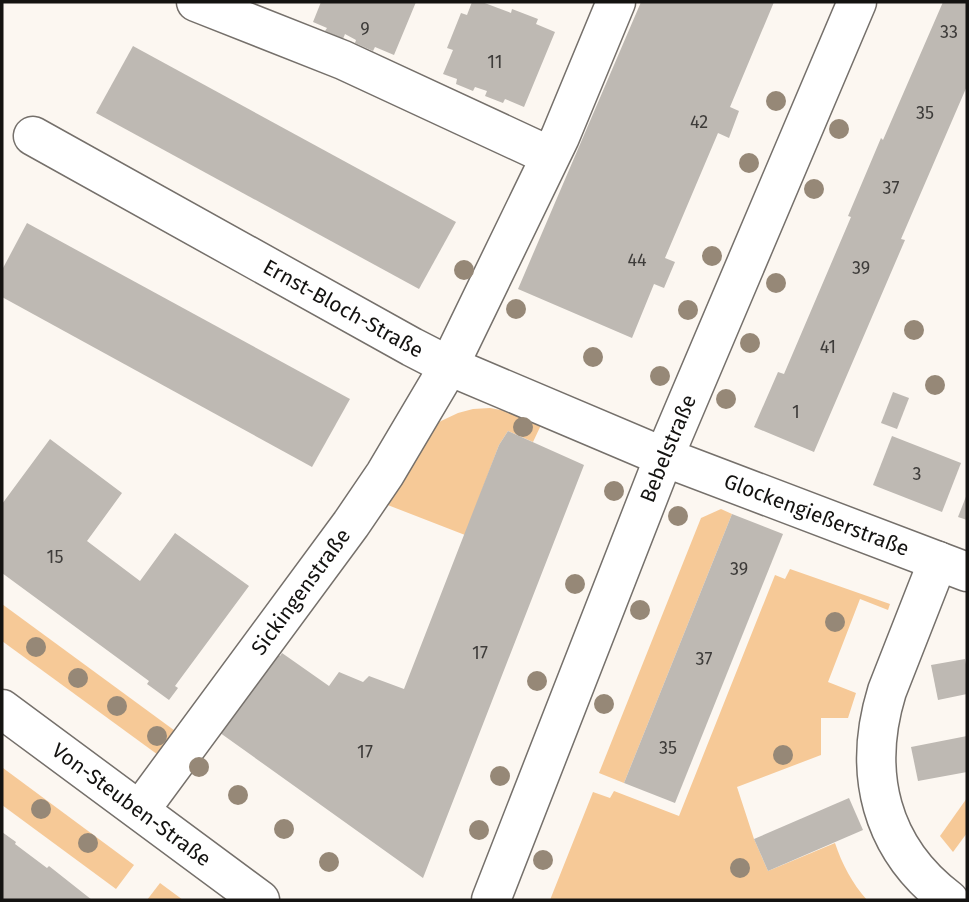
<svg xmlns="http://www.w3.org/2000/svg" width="969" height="902" font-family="'Fira Sans',sans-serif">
<rect width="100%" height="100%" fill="#fcf7f1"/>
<g fill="#f6c997">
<polygon points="490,408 506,411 541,425 533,442 508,431 499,445 465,535 380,502 426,432 441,421 458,413 473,409"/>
<polygon points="721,509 732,514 624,783 599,773 701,518"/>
<path d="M790 569 890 604 888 610 860 599 828 682 856 693 848 718H821V755L737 787 754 839 768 871 835 843C842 864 852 883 867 900H550L593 792 610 798 614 791 679 816 775 575 785 579Z"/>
<polygon points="2,604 182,736 165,760 2,641"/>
<polygon points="3,768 134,865 116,889 2,805"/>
<polygon points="967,798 967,833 953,852 940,836"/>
<polygon points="160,883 183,900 147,900"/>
</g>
<g fill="#beb9b3">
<polygon points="321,2 416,2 394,55 375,47 373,51 355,43 356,40 345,34 343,39 325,31 327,28 313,22"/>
<polygon points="472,2 482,2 511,13 512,9 538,19 536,24 555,32 524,107 505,99 503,103 485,96 487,91 475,87 473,91 456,84 457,79 443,74 453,50 447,48 461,13 467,15"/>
<polygon points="641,2 774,2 730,107 739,111 729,138 718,133 665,258 675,262 664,288 654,284 632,338 518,289"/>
<polygon points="943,2 967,2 967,86 901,239 905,240 814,452 754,427 778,372 784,374 851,217 848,216 881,138 883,140"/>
<polygon points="133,46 456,222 419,289 96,113"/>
<polygon points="27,223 350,399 312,467 2,297 2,270"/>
<polygon points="893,392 909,398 897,429 881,423"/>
<polygon points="508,431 584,465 423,878 216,730 272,650 280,656 282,653 329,686 339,672 363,682 369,676 404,689 499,445"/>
<polygon points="892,436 961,463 942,512 873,485"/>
<polygon points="50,439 122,493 87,541 140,581 175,533 249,586 175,686 178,688 169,700 147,684 149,681 2,573 2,504"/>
<polygon points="967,494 967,520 958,517"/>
<polygon points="732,514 783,534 675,803 624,783"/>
<polygon points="965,659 967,670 967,694 938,700 931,665"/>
<polygon points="967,736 967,772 918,781 911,747"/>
<polygon points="849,798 863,830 768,871 754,839"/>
<polygon points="2,832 16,842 15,844 47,868 49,866 92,900 2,900"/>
</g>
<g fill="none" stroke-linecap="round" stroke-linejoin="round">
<g stroke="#75706b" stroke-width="41">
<g id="minor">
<polyline points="196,2 343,60 550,156"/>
<path id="s1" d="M33 136 412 347 449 366 664 457 967 572"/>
<path d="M938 561 887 691C862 772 880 848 949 900"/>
<path id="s2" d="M2 709 260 900"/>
<path id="s3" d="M140 810 351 524 385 474 449 366 560 137 616 2"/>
<path id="s4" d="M491 900 664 457 857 2"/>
</g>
</g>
<use href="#minor" stroke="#fff" stroke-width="38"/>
</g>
<g fill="#968877">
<circle cx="776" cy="101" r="10"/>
<circle cx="839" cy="129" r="10"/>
<circle cx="749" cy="163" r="10"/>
<circle cx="814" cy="189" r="10"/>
<circle cx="712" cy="256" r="10"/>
<circle cx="464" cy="270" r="10"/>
<circle cx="776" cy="283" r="10"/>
<circle cx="516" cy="309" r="10"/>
<circle cx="688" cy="310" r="10"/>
<circle cx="914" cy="330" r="10"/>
<circle cx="750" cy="343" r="10"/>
<circle cx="593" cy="357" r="10"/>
<circle cx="660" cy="376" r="10"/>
<circle cx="935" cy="385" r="10"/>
<circle cx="726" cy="399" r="10"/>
<circle cx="523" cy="427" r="10"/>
<circle cx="614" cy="491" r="10"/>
<circle cx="678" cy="516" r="10"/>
<circle cx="575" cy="584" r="10"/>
<circle cx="640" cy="610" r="10"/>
<circle cx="835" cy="622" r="10"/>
<circle cx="36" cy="647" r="10"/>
<circle cx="78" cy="678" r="10"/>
<circle cx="537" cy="681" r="10"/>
<circle cx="604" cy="704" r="10"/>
<circle cx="117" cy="706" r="10"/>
<circle cx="157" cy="736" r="10"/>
<circle cx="783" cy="755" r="10"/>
<circle cx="199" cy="767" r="10"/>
<circle cx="500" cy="776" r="10"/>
<circle cx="238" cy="795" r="10"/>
<circle cx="41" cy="809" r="10"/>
<circle cx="284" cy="829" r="10"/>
<circle cx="479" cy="830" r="10"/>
<circle cx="88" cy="843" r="10"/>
<circle cx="543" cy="860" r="10"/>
<circle cx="329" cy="862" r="10"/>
<circle cx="740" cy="868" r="10"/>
</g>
<g text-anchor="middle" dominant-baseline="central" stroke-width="5" stroke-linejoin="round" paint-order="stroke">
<g font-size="18" fill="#3e3c3a">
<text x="365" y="29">9</text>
<text x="949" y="32">33</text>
<text x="495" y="62">11</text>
<text x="925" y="113">35</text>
<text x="699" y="122">42</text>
<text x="891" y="188">37</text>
<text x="637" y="260">44</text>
<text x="861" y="268">39</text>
<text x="828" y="347">41</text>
<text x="796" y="412">1</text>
<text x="917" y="474">3</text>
<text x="55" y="557">15</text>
<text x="739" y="569">39</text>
<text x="480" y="653">17</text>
<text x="704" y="659">37</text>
<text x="668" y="748">35</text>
<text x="365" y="752">17</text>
</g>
<g font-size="21" fill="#141311" stroke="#fff">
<text stroke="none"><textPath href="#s1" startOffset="355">Ernst-Bloch-Straße</textPath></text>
<text stroke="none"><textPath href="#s4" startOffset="485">Bebelstraße</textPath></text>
<text stroke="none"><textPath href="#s1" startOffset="872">Glockengießerstraße</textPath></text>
<text stroke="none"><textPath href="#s3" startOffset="271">Sickingenstraße</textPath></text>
<text stroke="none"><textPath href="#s2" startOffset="161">Von-Steuben-Straße</textPath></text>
</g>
</g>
<rect width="969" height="902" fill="none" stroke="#141311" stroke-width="7"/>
</svg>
